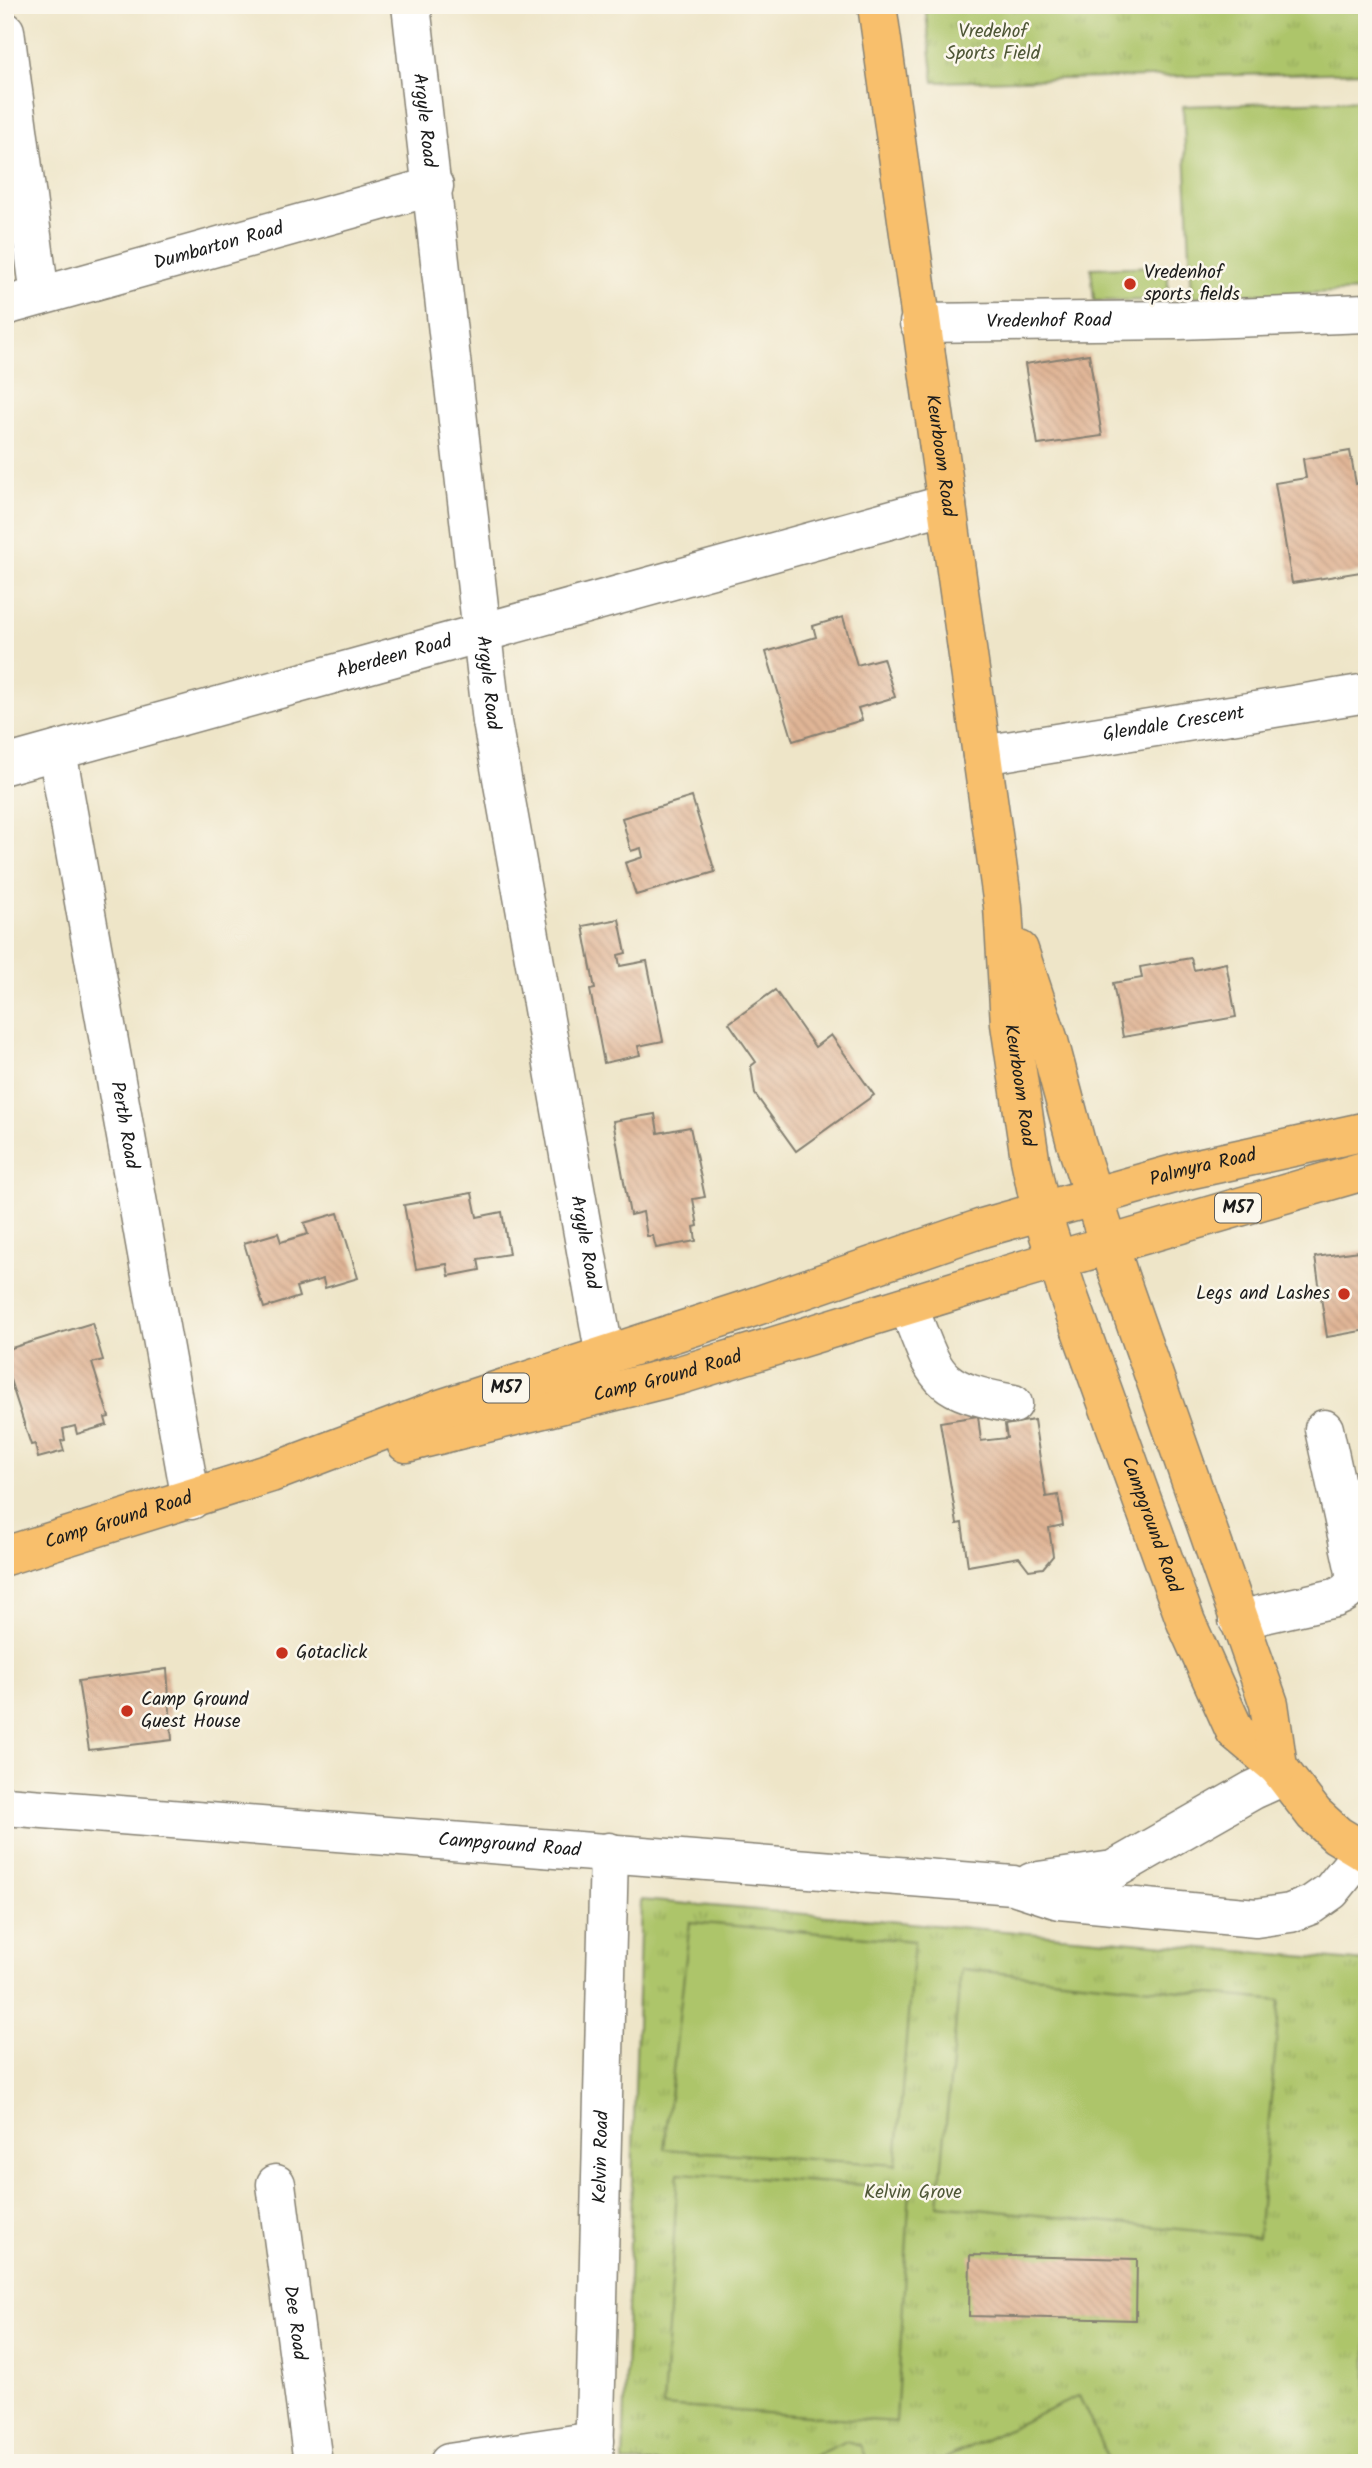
<svg xmlns="http://www.w3.org/2000/svg" width="1372" height="2468" font-family="Kalam,sans-serif">
<defs>
<pattern id="grass-tufts" width="24" height="20" patternUnits="userSpaceOnUse" patternTransform="scale(1.75)"><rect width="24" height="20" fill="#adc56a"/><path d="M3 7l-1-3M5 7V3M7 7l1-3M15 17l-1-3M17 17v-4M19 17l1-3" fill="none" stroke="#94a95b"/></pattern>
<pattern id="building-back-hatch" width="6" height="6" patternUnits="userSpaceOnUse" patternTransform="scale(1.75)"><rect width="6" height="6" fill="#e0b596"/><path d="M-1 5l2 2M0 0l6 6M5-1l2 2" fill="none" stroke="#c09b81"/></pattern>
</defs>
<rect width="100%" height="100%" fill="#fbf7ec"/>
<filter id="ink" filterUnits="userSpaceOnUse"><feTurbulence type="fractalNoise" baseFrequency=".0143" numOctaves="2"/><feDisplacementMap in="SourceGraphic" scale="14" xChannelSelector="R" yChannelSelector="G"/><feConvolveMatrix kernelMatrix="1 2 1 2 8 2 1 2 1" color-interpolation-filters="sRGB"/></filter>
<filter id="wash" filterUnits="userSpaceOnUse"><feTurbulence type="fractalNoise" baseFrequency=".00686" numOctaves="4" result="noise"/><feDisplacementMap in="SourceGraphic" scale="28" xChannelSelector="R" yChannelSelector="G"/><feGaussianBlur stdDeviation="1.57" result="paint"/><feColorMatrix in="noise" values="0 0 0 0 0 0 0 0 0 0 0 0 0 0 0 0 0 1.4 0 .05"/><feComposite in="paint" operator="in"/></filter>
<g filter="url(#wash)">
<rect width="100%" height="100%" fill="#eee5c8"/>
<g fill="url(#grass-tufts)" stroke="#647043" stroke-width="2">
<polygon points="925,5 1367,5 1367,72 934,82"/>
<polygon points="641,1900 1367,1962 1367,2463 623,2463"/>
</g>
<g fill="#adc56a" stroke="#647043" stroke-width="2">
<polygon points="1367,100 1367,291 1192,297 1183,106"/>
<polygon points="1168,266 1168,300 1094,301 1091,268"/>
<polygon points="690,1922 914,1941 896,2165 664,2149"/>
<polygon points="961,1969 1280,2001 1258,2237 938,2205"/>
<polygon points="678,2173 910,2188 896,2422 663,2406"/>
<polygon points="1079,2396 1110,2463 935,2463"/>
<polygon points="846,2441 860,2445 868,2463 799,2463"/>
</g>
<g id="blocks">
<g fill="url(#building-back-hatch)">
<polygon points="1089,354 1102,436 1038,445 1025,364"/>
<polygon points="1350,451 1356,484 1367,482 1367,571 1292,583 1275,483 1306,478 1303,459"/>
<polygon points="843,617 857,665 883,658 895,697 858,708 862,720 793,741 766,652 816,637 813,626"/>
<polygon points="692,797 715,872 636,895 625,863 643,857 641,848 631,851 622,818"/>
<polygon points="619,919 626,953 618,955 620,966 647,961 663,1041 638,1046 640,1055 604,1063 590,990 595,989 583,926"/>
<polygon points="1191,958 1194,970 1226,963 1236,1017 1123,1037 1113,983 1142,978 1140,967"/>
<polygon points="775,990 815,1047 831,1035 874,1095 796,1151 755,1094 751,1066 756,1062 729,1023"/>
<polygon points="655,1114 658,1133 690,1127 705,1197 693,1199 698,1226 694,1227 696,1241 656,1248 653,1236 647,1236 643,1212 630,1215 613,1121"/>
<polygon points="472,1193 477,1217 502,1212 509,1254 478,1259 480,1270 449,1276 447,1264 416,1269 404,1205"/>
<polygon points="338,1213 358,1278 325,1288 323,1279 296,1287 299,1297 264,1308 244,1243 278,1233 281,1242 308,1234 304,1223"/>
<polygon points="1367,1250 1367,1330 1327,1337 1315,1257"/>
<polygon points="92,1323 103,1360 92,1363 109,1417 105,1418 107,1425 77,1434 75,1426 63,1429 65,1440 61,1441 64,1451 38,1458 35,1444 31,1445 5,1364 5,1350"/>
<polygon points="978,1416 981,1441 1007,1438 1005,1425 1034,1420 1046,1497 1058,1495 1063,1525 1049,1528 1053,1556 1043,1568 1029,1570 1019,1557 968,1566 962,1523 957,1524 940,1422"/>
<polygon points="167,1669 172,1740 89,1750 78,1681"/>
<polygon points="970,2255 1137,2259 1136,2320 969,2316"/>
</g>
</g>
</g>
<g filter="url(#ink)">
<use href="#blocks" fill-opacity="0" stroke="#858072" stroke-width="2"/>
<g fill="none" stroke-linecap="round" stroke-linejoin="round">
<g stroke="#858072" stroke-width="41">
<g id="minor">
<path id="s1" d="M411 5 492 722 605 1357"/>
<polyline points="5,31 40,296"/>
<path id="s2" d="M5 306 434 186"/>
<path id="s3" d="M919 323 1179 320 1367 313"/>
<path id="s4" d="M57 751 191 1500"/>
<path id="s5" d="M982 755 1367 693"/>
<path id="s6" d="M5 765 947 504"/>
<path d="M908 1306C937 1378 932 1389 1013 1404"/>
<path d="M1238 1620 1335 1598C1348 1593 1355 1586 1355 1572L1324 1429"/>
<path id="s7" d="M5 1806 1013 1885 1059 1900 1256 1918 1290 1913 1311 1905 1331 1891 1363 1851"/>
<polyline points="1032,1882 1113,1870 1253,1790 1284,1776"/>
<path id="s8" d="M276 2184 313 2463"/>
<polyline points="449,2463 595,2441"/>
<path id="s9" d="M594 2463 609 1852"/>
</g>
</g>
<g stroke="#858072" stroke-width="41">
<g id="major">
<path id="s10" d="M877 5 1003 906 1010 1024 1030 1159 1041 1211 1069 1297 1186 1622 1235 1731 1278 1767 1314 1814 1337 1835 1367 1853"/>
<polyline points="1019,950 1049,1041 1076,1143 1120,1279 1269,1704 1278,1767"/>
<path id="s11" d="M406 1443 680 1375 1026 1269 1367 1170"/>
<path id="s12" d="M5 1556 271 1473 443 1408 745 1310 982 1228 1188 1170 1367 1131"/>
</g>
</g>
<use href="#minor" stroke="#fff" stroke-width="38"/>
<use href="#major" stroke="#f8bf6c" stroke-width="38"/>
</g>
</g>
<g fill="#c8321e" stroke="#fbf7ec" stroke-width="2.5">
<circle cx="1130" cy="284" r="7"/>
<circle cx="1344" cy="1294" r="7"/>
<circle cx="282" cy="1653" r="7"/>
<circle cx="127" cy="1711" r="7"/>
</g>
<g text-anchor="middle" dominant-baseline="central" stroke-width="5" stroke-linejoin="round" paint-order="stroke">
<g fill="#fbf7ec" stroke="#5f5e5a" stroke-width="2">
<rect x="1215" y="1193.5" width="46" height="29" rx="5"/>
<rect x="483" y="1373.5" width="46" height="29" rx="5"/>
</g>
<g font-size="18" font-weight="bold" fill="#1c1c1c">
<text x="1238" y="1208">M57</text>
<text x="506" y="1388">M57</text>
</g>
<g font-size="19" fill="#4f5737" stroke="#fbf7ec">
<text x="993" y="32">Vredehof<tspan x="993" dy="22">Sports Field</tspan></text>
<text x="913" y="2193">Kelvin Grove</text>
</g>
<g font-size="19" fill="#1c1c1c" stroke="#fbf7ec">
<text stroke="none"><textPath href="#s1" startOffset="116">Argyle Road</textPath></text>
<text stroke="none"><textPath href="#s2" startOffset="222">Dumbarton Road</textPath></text>
<text stroke="none"><textPath href="#s3" startOffset="130">Vredenhof Road</textPath></text>
<text stroke="none"><textPath href="#s10" startOffset="455">Keurboom Road</textPath></text>
<text stroke="none"><textPath href="#s6" startOffset="404">Aberdeen Road</textPath></text>
<text stroke="none"><textPath href="#s1" startOffset="682">Argyle Road</textPath></text>
<text stroke="none"><textPath href="#s5" startOffset="194">Glendale Crescent</textPath></text>
<text stroke="none"><textPath href="#s10" startOffset="1090">Keurboom Road</textPath></text>
<text stroke="none"><textPath href="#s4" startOffset="380">Perth Road</textPath></text>
<text stroke="none"><textPath href="#s12" startOffset="1260">Palmyra Road</textPath></text>
<text stroke="none"><textPath href="#s1" startOffset="1250">Argyle Road</textPath></text>
<text stroke="none"><textPath href="#s11" startOffset="270">Camp Ground Road</textPath></text>
<text stroke="none"><textPath href="#s12" startOffset="119">Camp Ground Road</textPath></text>
<text stroke="none"><textPath href="#s10" startOffset="1550">Campground Road</textPath></text>
<text stroke="none"><textPath href="#s7" startOffset="506">Campground Road</textPath></text>
<text stroke="none"><textPath href="#s9" startOffset="306">Kelvin Road</textPath></text>
<text stroke="none"><textPath href="#s8" startOffset="140">Dee Road</textPath></text>
</g>
<g font-size="19" fill="#1c1c1c" stroke="#fbf7ec" text-anchor="start">
<text x="1144" y="273">Vredenhof<tspan x="1144" dy="22">sports fields</tspan></text>
<text x="1330" y="1294" text-anchor="end">Legs and Lashes</text>
<text x="296" y="1653">Gotaclick</text>
<text x="141" y="1700">Camp Ground<tspan x="141" dy="22">Guest House</tspan></text>
</g>
</g>
<rect width="1372" height="2468" fill="none" stroke="#fbf7ec" stroke-width="28"/>
</svg>
